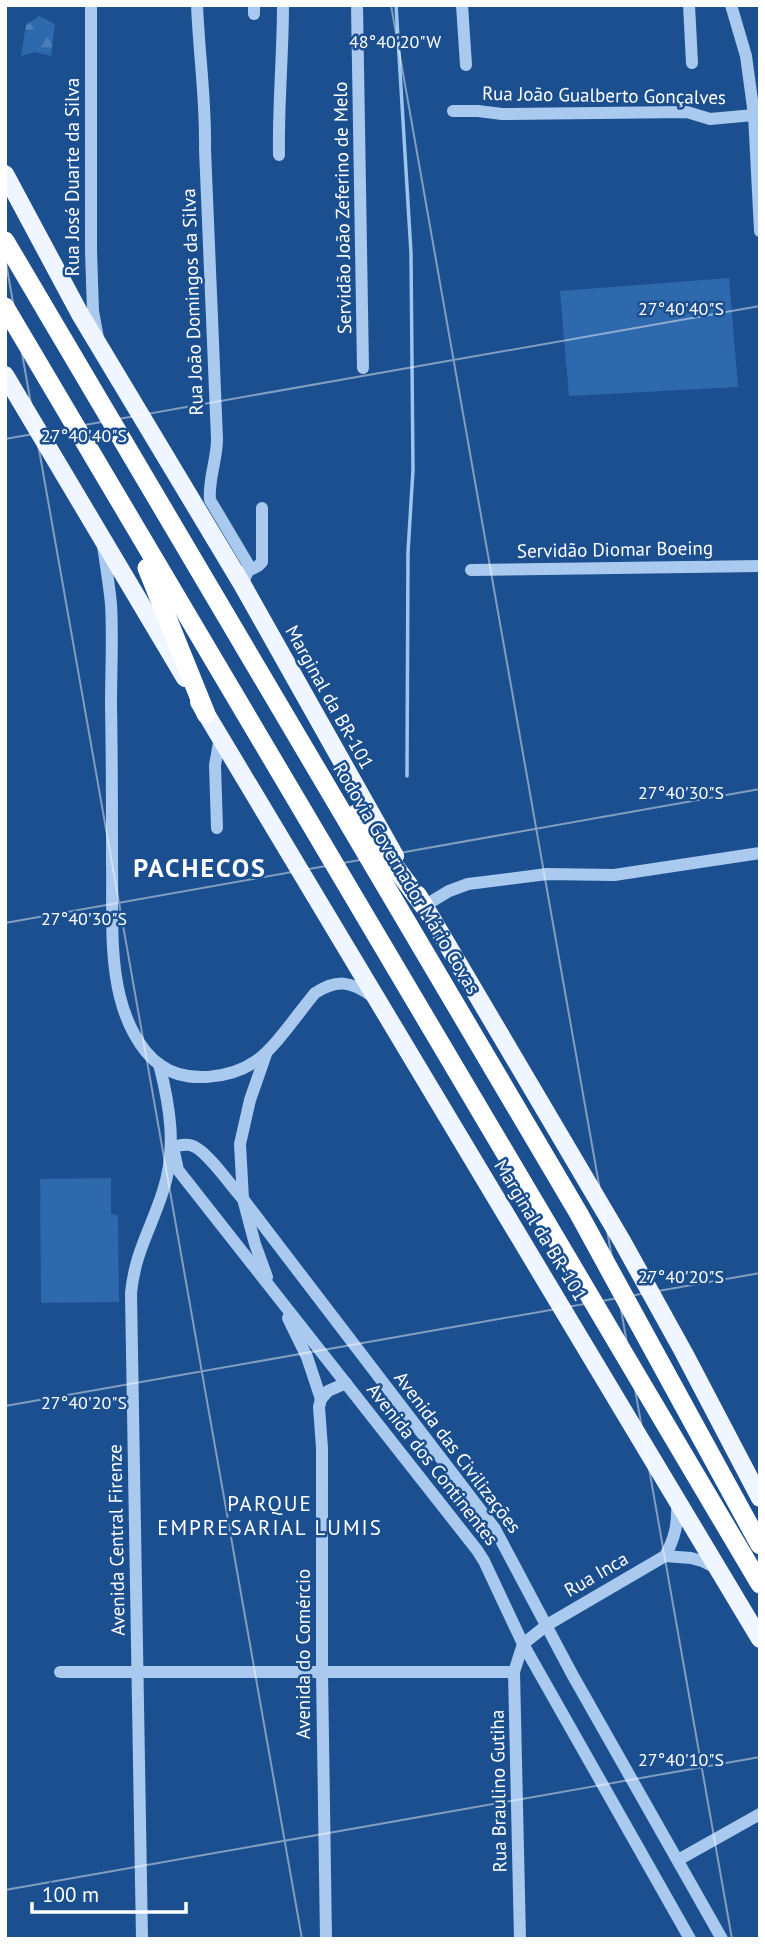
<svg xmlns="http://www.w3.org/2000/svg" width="765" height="1944" font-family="'PT Sans',sans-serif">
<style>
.forest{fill:url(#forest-firs)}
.pitch{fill:#2e69ad}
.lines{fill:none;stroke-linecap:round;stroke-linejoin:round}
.stream{stroke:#9cc4f0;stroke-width:3.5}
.minor{stroke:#a9c9ee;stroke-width:12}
.major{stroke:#f0f6ff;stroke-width:18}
.highway{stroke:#fff;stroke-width:19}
.ticks{fill:none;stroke:#fff;stroke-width:2;stroke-opacity:0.45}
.labels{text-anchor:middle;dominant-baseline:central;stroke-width:5;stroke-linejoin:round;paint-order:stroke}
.street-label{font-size:19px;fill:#fff;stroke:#1b4f8f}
.neighbourhood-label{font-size:21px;letter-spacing:2px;fill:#fff;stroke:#1b4f8f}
.district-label{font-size:26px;font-weight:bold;letter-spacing:2px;fill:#fff;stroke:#1b4f8f}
.ticks-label{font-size:18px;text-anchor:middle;fill:#fff;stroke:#1b4f8f;stroke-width:5;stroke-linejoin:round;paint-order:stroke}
</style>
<defs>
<pattern id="forest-firs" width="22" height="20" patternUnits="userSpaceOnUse" patternTransform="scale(1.75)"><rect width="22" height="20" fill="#2e69ad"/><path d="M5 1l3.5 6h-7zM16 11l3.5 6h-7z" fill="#4d80b9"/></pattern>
</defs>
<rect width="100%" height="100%" fill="#1b4f8f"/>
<path class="forest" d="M 39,16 L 55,24 L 51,56 L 35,52 L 21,56 L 26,25 Z"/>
<g class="pitch">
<path d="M 729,278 L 738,387 L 569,396 L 560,291 Z"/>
<path d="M 111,1178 L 111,1214 L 118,1215 L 119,1302 L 41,1303 L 40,1179 Z"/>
</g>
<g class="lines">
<path class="stream" d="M 396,5 L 411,253 L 413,470 L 408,552 L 407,776"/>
<g class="minor">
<path d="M 91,5 L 91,251 L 93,311 L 98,338"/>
<path d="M 197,5 C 199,54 206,101 205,149 L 217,439 C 217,460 208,480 210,500 L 248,564 L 248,571 L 242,584"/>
<path d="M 357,5 L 363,368"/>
<path d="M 462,5 L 466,65"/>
<path d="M 689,5 L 692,63"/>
<path d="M 731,5 L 746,56 L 754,115 L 760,231"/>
<path d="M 254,14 L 254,5"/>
<path d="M 453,111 L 478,111 L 502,114 L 687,112 L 710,119 L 754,115"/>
<path d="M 279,155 C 278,105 283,55 283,5"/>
<path d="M 103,546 C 106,565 109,584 111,604 C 113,637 111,671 111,705 C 112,756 112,808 112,859 C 113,904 109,953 120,997 C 126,1021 139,1050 160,1065 C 186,1084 230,1079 256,1061 C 275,1048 299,1012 315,993 C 337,979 350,981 372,996"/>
<path d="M 471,570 L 760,566"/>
<path d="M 248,571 L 258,566 L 262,562 L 262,508"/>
<path d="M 217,828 L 215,765 L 220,737"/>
<path d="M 424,906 L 449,891 L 468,884 L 547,874 L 614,875 L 760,853"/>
<path d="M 266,1054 L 250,1100 L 240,1144 L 243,1199 L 255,1244 L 267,1277"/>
<path d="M 288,1318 L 307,1357 L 321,1399"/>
<path d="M 665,1556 C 675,1538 678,1524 677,1503"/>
<path d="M 60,1672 L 514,1672"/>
<path d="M 678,1860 L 760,1814"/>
<path d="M 142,1939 L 131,1293 C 135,1252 151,1229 163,1191 C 177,1149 170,1106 159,1064"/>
<path d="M 326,1939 L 322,1672 L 322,1448 L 319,1407 L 321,1399 L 328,1391 L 346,1383"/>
<path d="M 520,1939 L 514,1672 L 523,1644 L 547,1625 L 665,1556 L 691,1558 L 702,1561 L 716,1568"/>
<path d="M 690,1939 L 523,1644 L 484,1561 L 477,1550 L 178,1170 L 173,1147 C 180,1145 188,1143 195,1147 C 209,1154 231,1186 243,1199 L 495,1529 L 572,1674 L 722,1939"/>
</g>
<g class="major">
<path d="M 5,174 L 80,314 L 242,584 L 395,856"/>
<path d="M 5,375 L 185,678"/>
<path d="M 199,702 L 760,1639"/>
<path d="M 418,895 L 622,1241 L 684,1353 L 760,1498"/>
</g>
<g class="highway">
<path d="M 5,241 L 579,1214 L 760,1545"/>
<path d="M 5,307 L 760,1584"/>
<path d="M 147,568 L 206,714"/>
<path d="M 356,814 L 424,906"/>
</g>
</g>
<path class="ticks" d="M 391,5 L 732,1939M 5,257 L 302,1939M 5,439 L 760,306M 5,923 L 760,789M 5,1406 L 760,1273M 5,1890 L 760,1757"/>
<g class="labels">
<g class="street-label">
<text transform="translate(604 95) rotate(1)">Rua João Gualberto Gonçalves</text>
<text transform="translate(72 177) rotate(-90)">Rua José Duarte da Silva</text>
<text transform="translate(342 208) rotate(-91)">Servidão João Zeferino de Melo</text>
<text transform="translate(192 302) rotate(-92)">Rua João Domingos da Silva</text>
<text transform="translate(615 549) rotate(-1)">Servidão Diomar Boeing</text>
<text transform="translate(330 697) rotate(61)">Marginal da BR-101</text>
<text transform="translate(407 878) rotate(59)">Rodovia Governador Mário Covas</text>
<text transform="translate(541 1230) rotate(59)">Marginal da BR-101</text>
<text transform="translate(458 1452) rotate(53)">Avenida das Civilizações</text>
<text transform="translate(433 1464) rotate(52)">Avenida dos Continentes</text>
<text transform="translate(116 1540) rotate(-91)">Avenida Central Firenze</text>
<text transform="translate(596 1574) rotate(-30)">Rua Inca</text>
<text transform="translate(303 1654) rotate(-90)">Avenida do Comércio</text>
<text transform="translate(498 1791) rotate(-91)">Rua Braulino Gutiha</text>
</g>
<g class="neighbourhood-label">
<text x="270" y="1503">PARQUE<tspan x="270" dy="24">EMPRESARIAL LUMIS</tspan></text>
</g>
<g class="district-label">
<text x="200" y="867">PACHECOS</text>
</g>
</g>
<g class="ticks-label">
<text x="395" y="48">48°40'20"W</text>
<text x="681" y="315">27°40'40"S</text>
<text x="84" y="442">27°40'40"S</text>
<text x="681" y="799">27°40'30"S</text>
<text x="84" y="925">27°40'30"S</text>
<text x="681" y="1283">27°40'20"S</text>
<text x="84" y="1409">27°40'20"S</text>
<text x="681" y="1766">27°40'10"S</text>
</g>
<rect width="765" height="1944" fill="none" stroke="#ffffff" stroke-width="14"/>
<path d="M32 1902v10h154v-10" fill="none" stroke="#ffffff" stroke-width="3.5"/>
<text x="42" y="1902" font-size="21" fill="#ffffff" stroke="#1b4f8f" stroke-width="5" paint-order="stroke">100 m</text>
</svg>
